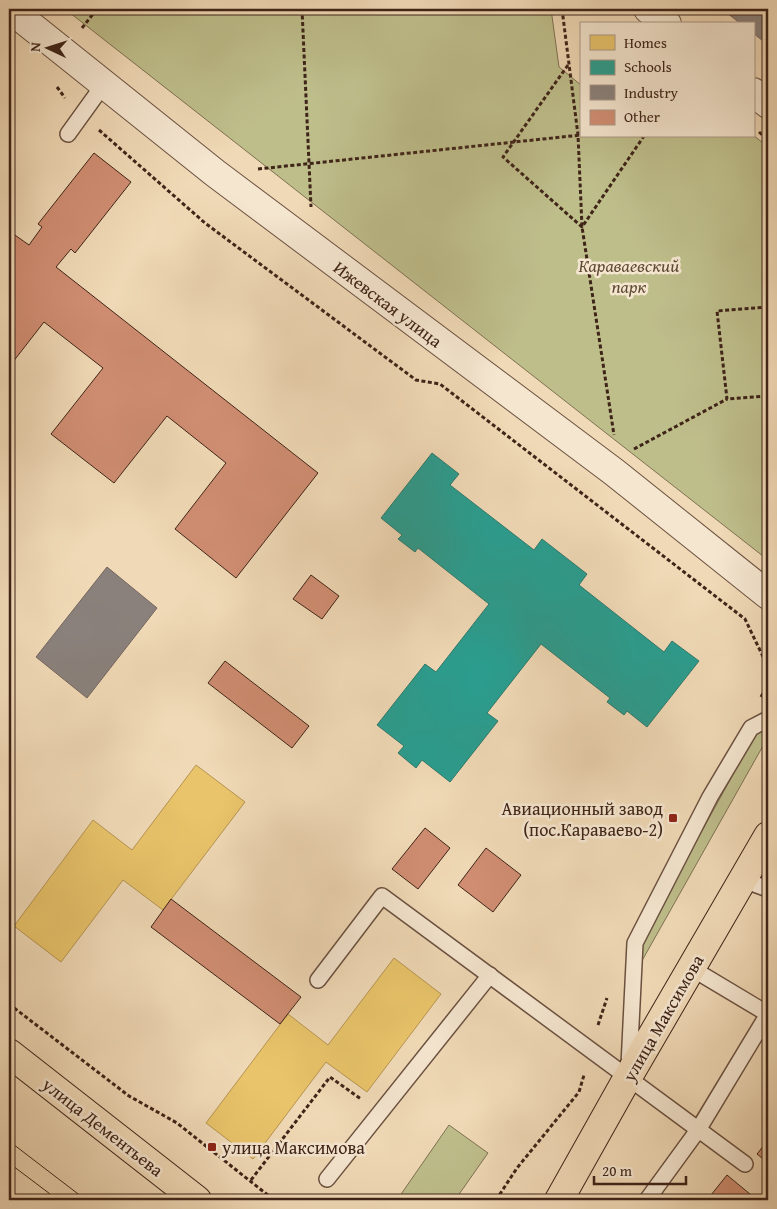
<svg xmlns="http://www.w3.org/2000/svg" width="777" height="1209" font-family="'Gentium Book Plus',serif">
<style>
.green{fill:#bebe8b;stroke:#7e7152}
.homes{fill:#e9c46a;stroke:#b69451}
.schools{fill:#2a9d8f;stroke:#30796b}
.industry{fill:#8a817c;stroke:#74655e}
.building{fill:#d08d72;stroke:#3f2418}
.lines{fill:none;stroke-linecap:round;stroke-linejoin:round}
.lane-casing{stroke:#6b5140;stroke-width:18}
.street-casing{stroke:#6b5140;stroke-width:30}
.primary-casing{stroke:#3f2418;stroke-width:30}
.path{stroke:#3f2418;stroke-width:3;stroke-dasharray:4 2.5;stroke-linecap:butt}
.lane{stroke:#f5e6d0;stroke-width:15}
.street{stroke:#f5e6d0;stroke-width:28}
.primary{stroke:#f0d9b6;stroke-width:28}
.tram{stroke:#3f2418;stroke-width:1}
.poi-dot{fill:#8f2418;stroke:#f5e6d0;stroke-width:2}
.labels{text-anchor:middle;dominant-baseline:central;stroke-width:5;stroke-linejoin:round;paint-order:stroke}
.park-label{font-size:18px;font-style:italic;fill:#5f4a35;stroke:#f5e6d0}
.street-label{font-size:18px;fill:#3f2418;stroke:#f5e6d0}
.poi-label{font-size:18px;fill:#3f2418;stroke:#f5e6d0;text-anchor:end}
</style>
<rect width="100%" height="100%" fill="#f0d9b6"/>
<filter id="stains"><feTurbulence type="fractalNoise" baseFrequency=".004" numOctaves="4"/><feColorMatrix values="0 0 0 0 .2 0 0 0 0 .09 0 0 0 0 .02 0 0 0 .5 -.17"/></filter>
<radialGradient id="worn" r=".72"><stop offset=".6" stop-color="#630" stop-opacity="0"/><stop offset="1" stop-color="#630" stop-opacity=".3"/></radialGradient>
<g class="green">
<path d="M 65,9 L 551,9 L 559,67 L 581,85 L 581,136 L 753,135 L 768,147 L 768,560 Z"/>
<path d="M 768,727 L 768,737 L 639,966 L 639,945 L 757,731 Z"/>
<path d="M 449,1125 L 488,1153 L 455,1200 L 397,1200 Z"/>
</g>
<g class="homes">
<path d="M 196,765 L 245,802 L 163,910 L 123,880 L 61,962 L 14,926 L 93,820 L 132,850 Z"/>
<path d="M 394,958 L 441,994 L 367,1092 L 326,1062 L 253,1159 L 206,1123 L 288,1014 L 328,1045 Z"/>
</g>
<path class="schools" d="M 432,453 L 459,474 L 450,485 L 534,550 L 542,539 L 587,574 L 579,585 L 664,652 L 672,641 L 699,661 L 647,727 L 627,711 L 624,715 L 607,702 L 610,698 L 541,644 L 487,713 L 498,721 L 450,782 L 422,760 L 416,768 L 398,753 L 404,746 L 377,725 L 425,664 L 436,672 L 489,604 L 418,548 L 415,552 L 398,539 L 402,535 L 381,518 Z"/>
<g class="industry">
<path d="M 722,9 L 768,9 L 768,45 L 753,33 L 753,24 L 741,24 Z"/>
<path d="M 107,567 L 157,608 L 87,698 L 36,657 Z"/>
</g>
<g class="building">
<path d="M 94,153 L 131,182 L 75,253 L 71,249 L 56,267 L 318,473 L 236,578 L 175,529 L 226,463 L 167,416 L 114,483 L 51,434 L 103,368 L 44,322 L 9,367 L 9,237 L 12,233 L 29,245 L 42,227 L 38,224 Z"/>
<path d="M 311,575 L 339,596 L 322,619 L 293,599 Z"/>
<path d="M 225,661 L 309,726 L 292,748 L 208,683 Z"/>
<path d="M 425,828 L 450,848 L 418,889 L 392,869 Z"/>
<path d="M 486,848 L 521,875 L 493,912 L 458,885 Z"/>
<path d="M 171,899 L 301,997 L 280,1024 L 151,927 Z"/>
<path d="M 768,1140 L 768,1163 L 757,1154 Z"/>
<path d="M 727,1175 L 756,1199 L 755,1200 L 707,1200 Z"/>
</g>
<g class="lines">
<defs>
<g id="lane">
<path d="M 68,134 L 104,84"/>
<path d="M 743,880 L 768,889"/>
<path d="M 318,980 L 382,896 L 745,1164"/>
<path d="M 629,1065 L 635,943 L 710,797 L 751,728 L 768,719"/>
<path d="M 327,1179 L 490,975"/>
<path d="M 647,1200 L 698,1130 L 768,1014 L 691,968"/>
</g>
<g id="street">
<path d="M 10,9 L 215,173 L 614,472 L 768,595"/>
<path d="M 648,9 L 667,24"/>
<path d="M 753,92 L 768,104"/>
</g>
<g id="primary">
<path d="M 9,1053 L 197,1200"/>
<path d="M 559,1200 L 628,1077 L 768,836"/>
</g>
</defs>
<use href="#lane" class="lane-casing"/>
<use href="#street" class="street-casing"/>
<use href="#primary" class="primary-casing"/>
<g class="path">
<path d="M 302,9 L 311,207"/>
<path d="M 562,9 L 578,135 L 582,227 L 614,435"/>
<path d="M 82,28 L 97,9"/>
<path d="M 568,65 L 503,157 L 582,227 L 644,136"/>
<path d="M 57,87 L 65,98"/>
<path d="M 99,130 L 205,223 L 416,380 L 440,384 L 745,619 L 768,667"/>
<path d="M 759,132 L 768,140"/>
<path d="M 258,169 L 581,135"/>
<path d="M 768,307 L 717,311 L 727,399 L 768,396"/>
<path d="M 634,449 L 727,399"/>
<path d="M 761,697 L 768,684"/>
<path d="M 9,1004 L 129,1096 L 177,1123 L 274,1200"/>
<path d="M 598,1025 L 607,998"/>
<path d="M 251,1180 L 330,1077 L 361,1099"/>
<path d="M 496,1200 L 517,1168 L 579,1092 L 584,1075"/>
</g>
<use href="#lane" class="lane"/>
<use href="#street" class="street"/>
<use href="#primary" class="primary"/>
<g class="tram">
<path d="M 9,1141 L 86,1200"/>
<path d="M 9,1163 L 58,1200"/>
</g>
</g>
<g class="poi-dot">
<rect x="668" y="813" width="10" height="10" rx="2.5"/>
<rect x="207" y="1142" width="10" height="10" rx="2.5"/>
</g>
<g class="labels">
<g class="park-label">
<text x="629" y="265">Караваевский<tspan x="629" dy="21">парк</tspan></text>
</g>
<g class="street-label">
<text transform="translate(388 304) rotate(37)">Ижевская улица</text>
<text transform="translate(663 1018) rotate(-60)">улица Максимова</text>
<text transform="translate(103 1127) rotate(38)">улица Дементьева</text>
</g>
<g class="poi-label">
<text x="663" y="808">Авиационный завод<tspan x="663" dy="21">(пос.Караваево-2)</tspan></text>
<text x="222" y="1147" text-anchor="start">улица Максимова</text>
</g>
</g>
<rect width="777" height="1209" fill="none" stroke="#f0d9b6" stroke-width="30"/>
<rect x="10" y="10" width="757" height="1189" fill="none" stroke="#3f2418" stroke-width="2.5"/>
<rect x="15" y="15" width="747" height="1179" fill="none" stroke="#3f2418"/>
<rect x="580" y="22" width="175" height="115" fill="#f5e6d0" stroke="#ac9886"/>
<rect x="590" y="35" width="25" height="15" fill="#e9c46a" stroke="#ac9886"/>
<text x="624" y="48" font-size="15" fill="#3f2418">Homes</text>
<rect x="590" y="60" width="25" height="15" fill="#2a9d8f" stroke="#ac9886"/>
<text x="624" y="72" font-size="15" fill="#3f2418">Schools</text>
<rect x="590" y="85" width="25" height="15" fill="#8a817c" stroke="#ac9886"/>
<text x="624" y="98" font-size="15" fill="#3f2418">Industry</text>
<rect x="590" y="110" width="25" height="15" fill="#d08d72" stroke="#ac9886"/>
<text x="624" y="122" font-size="15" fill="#3f2418">Other</text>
<g transform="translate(48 48) rotate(274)" stroke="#f5e6d0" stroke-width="4" paint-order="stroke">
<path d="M0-4L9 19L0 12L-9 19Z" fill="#3f2418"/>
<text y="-8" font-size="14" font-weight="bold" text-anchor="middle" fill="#3f2418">N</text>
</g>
<path d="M594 1176v8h92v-8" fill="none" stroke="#3f2418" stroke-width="2.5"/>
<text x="602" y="1176" font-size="15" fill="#3f2418" stroke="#f5e6d0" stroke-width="4" paint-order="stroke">20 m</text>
<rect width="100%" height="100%" filter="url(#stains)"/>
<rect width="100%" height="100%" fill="url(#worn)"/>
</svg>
